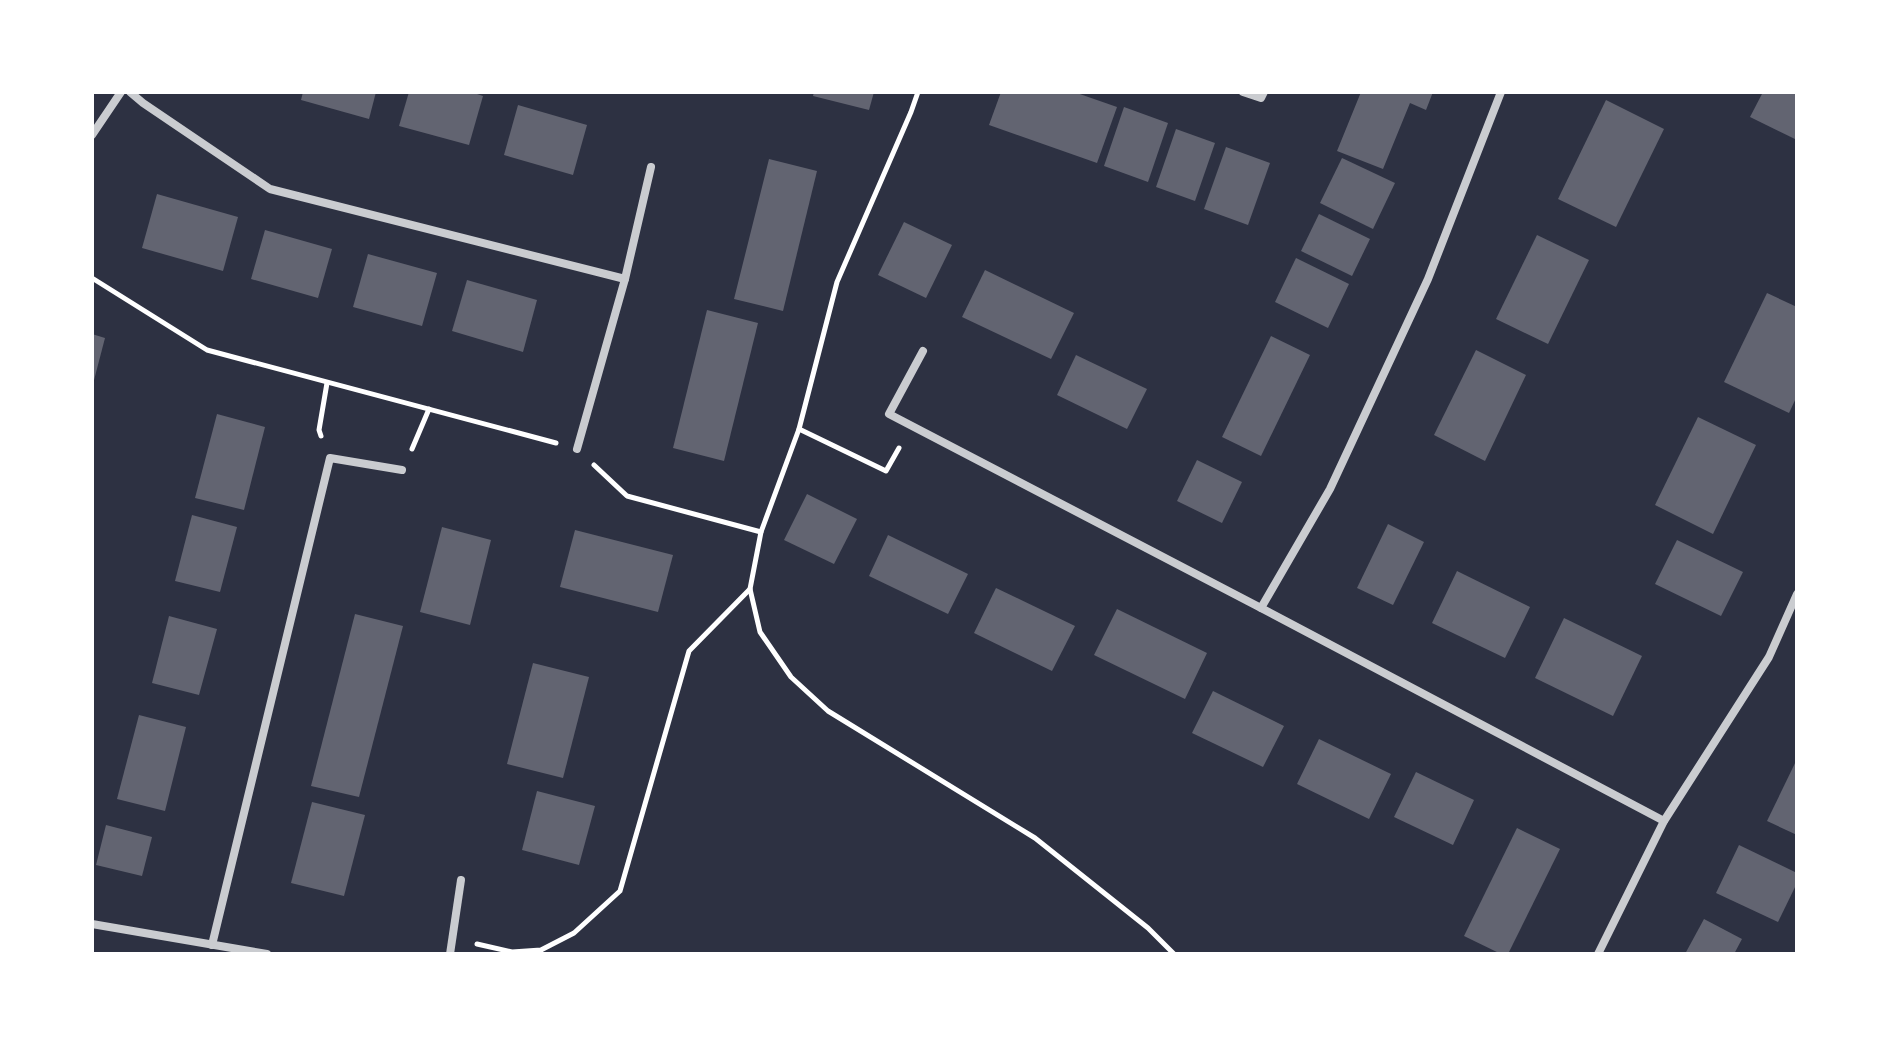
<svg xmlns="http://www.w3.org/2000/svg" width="1889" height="1046" font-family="Figtree,sans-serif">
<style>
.building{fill:#626471}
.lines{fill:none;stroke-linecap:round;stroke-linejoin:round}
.path{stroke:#fff;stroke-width:5}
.minor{stroke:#caccd0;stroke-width:8}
</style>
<rect width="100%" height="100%" fill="#2d3142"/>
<g class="building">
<path d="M 303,92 L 376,92 L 369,119 L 301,100 Z"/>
<path d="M 409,92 L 471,92 L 483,96 L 469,145 L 399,126 Z"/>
<path d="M 814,92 L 874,92 L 869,110 L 813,96 Z"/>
<path d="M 1001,92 L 1074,92 L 1117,107 L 1097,163 L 989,125 Z"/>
<path d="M 1361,92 L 1433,92 L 1426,110 L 1410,103 L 1383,169 L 1337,151 Z"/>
<path d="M 1763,92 L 1797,92 L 1797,140 L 1750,117 Z"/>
<path d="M 1606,100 L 1664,129 L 1616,227 L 1558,199 Z"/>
<path d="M 518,105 L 587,125 L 573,175 L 504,155 Z"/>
<path d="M 1124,107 L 1168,123 L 1148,182 L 1104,166 Z"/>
<path d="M 1176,129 L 1215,143 L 1195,201 L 1156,187 Z"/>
<path d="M 1226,147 L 1270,163 L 1248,225 L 1204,209 Z"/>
<path d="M 1342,158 L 1395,183 L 1373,229 L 1320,203 Z"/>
<path d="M 769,159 L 817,171 L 783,311 L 734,299 Z"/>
<path d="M 157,194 L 238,217 L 223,271 L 142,248 Z"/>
<path d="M 1319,214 L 1370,239 L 1352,276 L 1301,251 Z"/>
<path d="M 904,222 L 952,245 L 926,298 L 878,275 Z"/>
<path d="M 265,230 L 332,249 L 318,298 L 251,279 Z"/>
<path d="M 1537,235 L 1589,260 L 1548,344 L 1496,319 Z"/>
<path d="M 368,254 L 437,273 L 422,326 L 353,307 Z"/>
<path d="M 1296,258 L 1349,284 L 1328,328 L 1275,302 Z"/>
<path d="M 985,270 L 1074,313 L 1051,359 L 962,317 Z"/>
<path d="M 467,280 L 537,300 L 523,352 L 452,331 Z"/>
<path d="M 1767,293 L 1797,307 L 1797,396 L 1789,413 L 1724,382 Z"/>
<path d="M 707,310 L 758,323 L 724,461 L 673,448 Z"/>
<path d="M 92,334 L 105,338 L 93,384 L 92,384 Z"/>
<path d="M 1271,336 L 1310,355 L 1261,456 L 1222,437 Z"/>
<path d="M 1476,350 L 1526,375 L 1485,461 L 1434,435 Z"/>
<path d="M 1076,355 L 1147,389 L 1127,429 L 1057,395 Z"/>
<path d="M 217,414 L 265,427 L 244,510 L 195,498 Z"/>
<path d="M 1698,417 L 1756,445 L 1713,534 L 1655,505 Z"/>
<path d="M 1197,460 L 1242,482 L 1222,523 L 1177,501 Z"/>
<path d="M 807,494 L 857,519 L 834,564 L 784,540 Z"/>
<path d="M 192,515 L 237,527 L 220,592 L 175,581 Z"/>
<path d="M 1388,524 L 1424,542 L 1393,605 L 1357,588 Z"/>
<path d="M 442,527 L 491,540 L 470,625 L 420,612 Z"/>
<path d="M 575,530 L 673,555 L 658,612 L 560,587 Z"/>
<path d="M 888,535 L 968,574 L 948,614 L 869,576 Z"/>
<path d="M 1677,540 L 1743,572 L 1721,616 L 1655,584 Z"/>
<path d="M 1457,571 L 1530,607 L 1505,658 L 1432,623 Z"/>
<path d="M 996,588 L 1075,626 L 1052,671 L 974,633 Z"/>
<path d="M 1117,609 L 1207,653 L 1185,699 L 1094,655 Z"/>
<path d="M 355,614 L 403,626 L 359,797 L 311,786 Z"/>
<path d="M 169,616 L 217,629 L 199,695 L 152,683 Z"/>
<path d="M 1564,618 L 1642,656 L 1613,716 L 1535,678 Z"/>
<path d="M 533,663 L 589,677 L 563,778 L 507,764 Z"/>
<path d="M 1213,691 L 1284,726 L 1263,767 L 1192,733 Z"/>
<path d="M 139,715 L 186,727 L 165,811 L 117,799 Z"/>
<path d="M 1319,739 L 1391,774 L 1369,819 L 1297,784 Z"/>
<path d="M 1797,759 L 1797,835 L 1767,821 Z"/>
<path d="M 1416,772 L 1474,800 L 1453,845 L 1394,817 Z"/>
<path d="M 537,791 L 595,806 L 579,865 L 522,850 Z"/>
<path d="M 312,802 L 365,815 L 344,896 L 291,883 Z"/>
<path d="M 106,825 L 152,837 L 142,876 L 96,865 Z"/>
<path d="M 1517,828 L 1560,849 L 1508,954 L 1501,954 L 1464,936 Z"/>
<path d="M 1739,845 L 1797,873 L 1797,883 L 1778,922 L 1716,893 Z"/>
<path d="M 1704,919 L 1742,939 L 1734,954 L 1685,954 Z"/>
</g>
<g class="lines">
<g class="path">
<path d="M 92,278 L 207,350 L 556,443"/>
<path d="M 799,429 L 886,471 L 899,448"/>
<path d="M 321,436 L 319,430 L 327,383"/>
<path d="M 412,449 L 429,409"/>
<path d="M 594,465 L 627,496 L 761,532 L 750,589 L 760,632 L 791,677 L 828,711 L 1035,838 L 1148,928 L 1174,954"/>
<path d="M 761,532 L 799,429 L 837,282 L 911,112 L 918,92"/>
<path d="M 477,944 L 512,952 L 541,950 L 574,933 L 620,891 L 689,651 L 750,589"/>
</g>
<g class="minor">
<path d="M 130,92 L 143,103 L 270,189 L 625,279"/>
<path d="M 1243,92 L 1261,98 L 1264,92"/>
<path d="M 1501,92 L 1428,279 L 1330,489 L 1261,608 L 1664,821"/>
<path d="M 92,135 L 121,92"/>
<path d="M 923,351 L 889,414 L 1261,608"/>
<path d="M 577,449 L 625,279 L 651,167"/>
<path d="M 92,924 L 267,954"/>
<path d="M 212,945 L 330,458 L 402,470"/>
<path d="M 450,954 L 461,880"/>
<path d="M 1598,954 L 1664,821 L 1769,657 L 1797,594"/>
</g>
</g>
<rect width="1889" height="1046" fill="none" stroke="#ffffff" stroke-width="188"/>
</svg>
